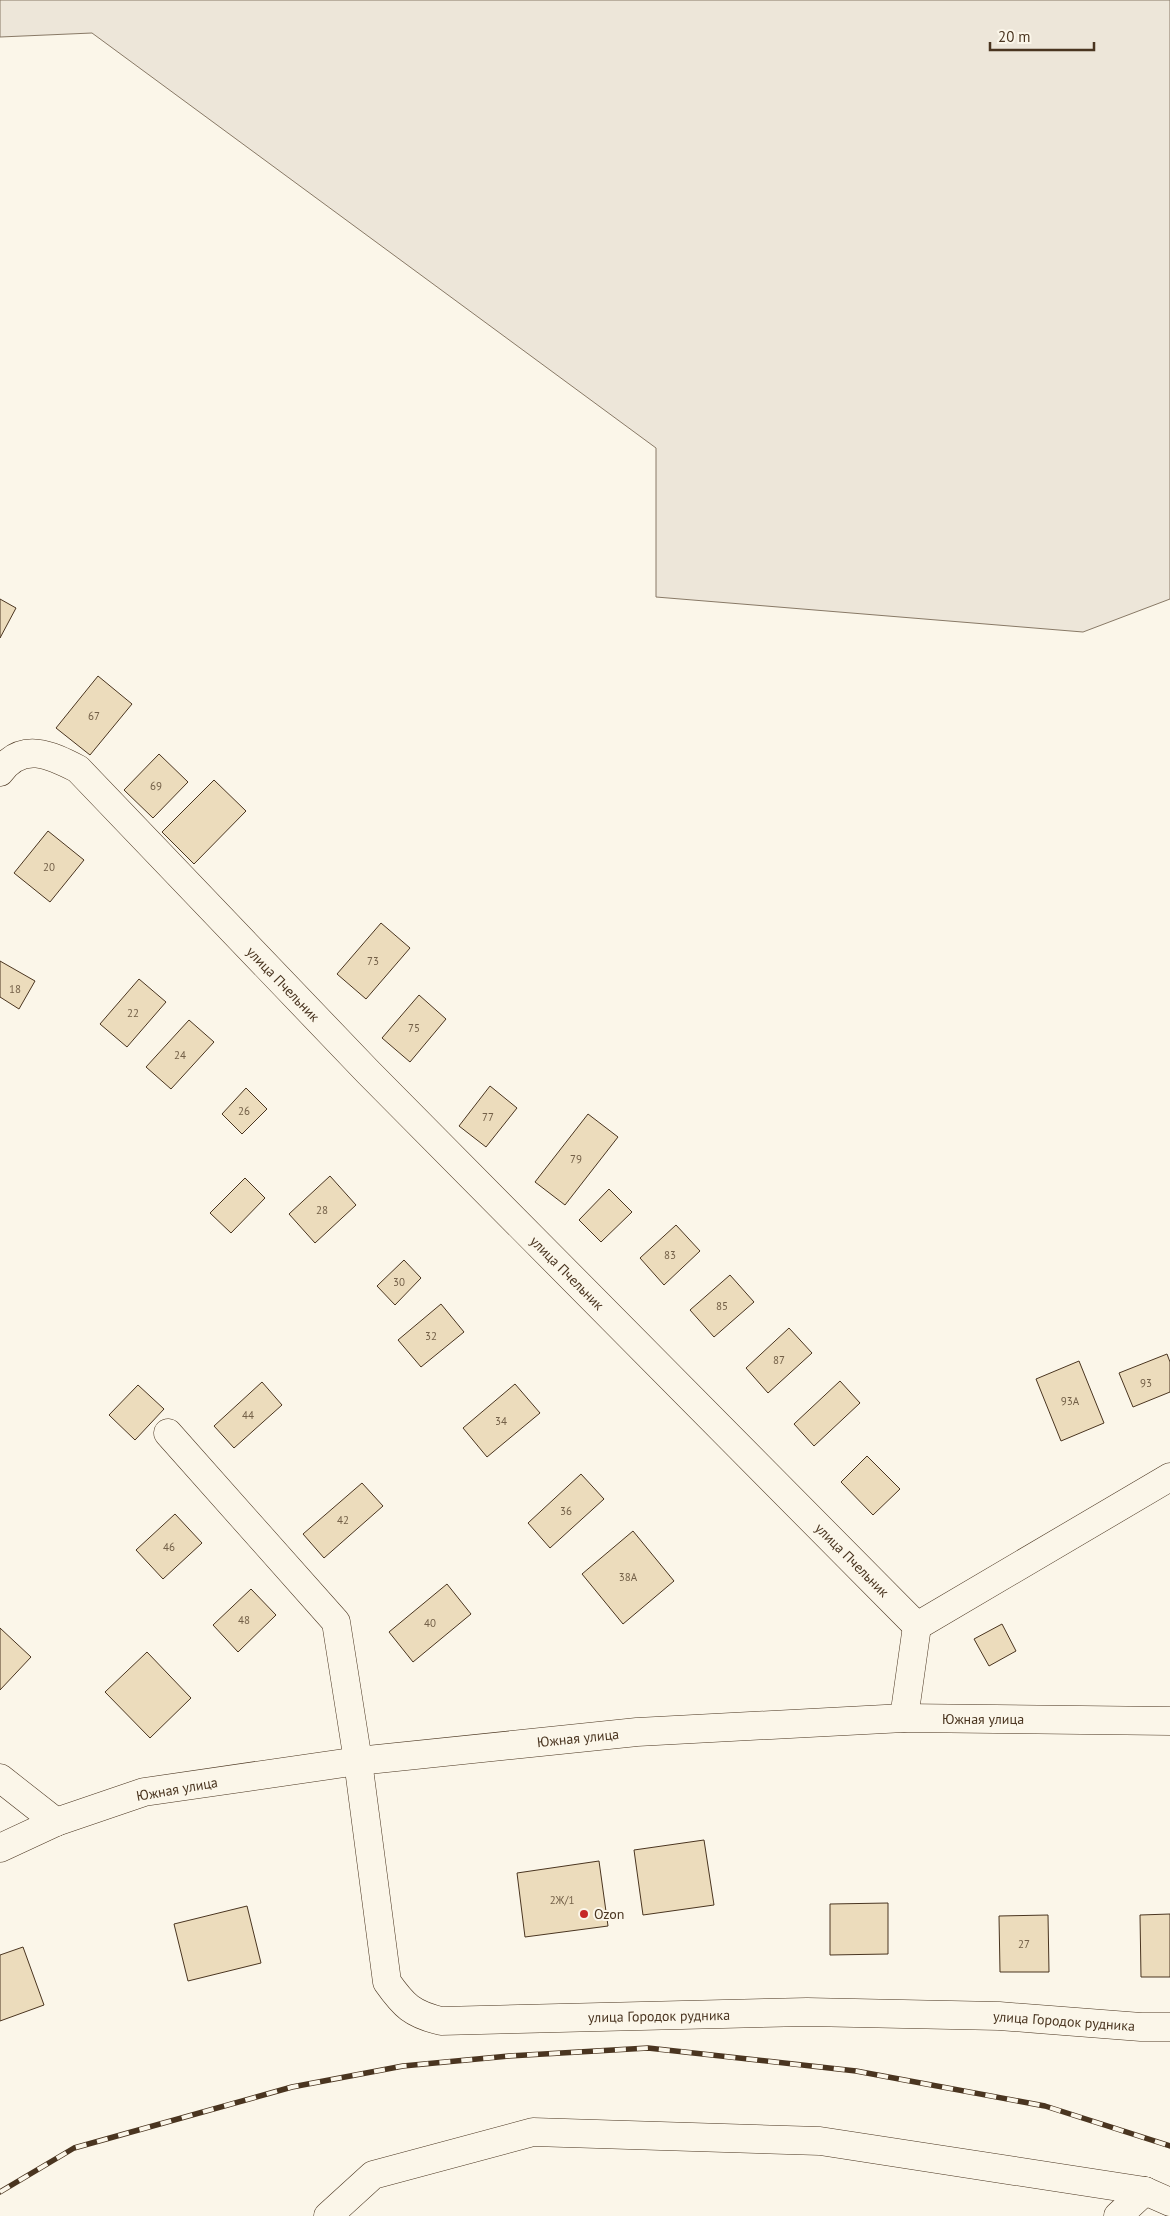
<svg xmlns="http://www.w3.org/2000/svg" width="1170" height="2216" font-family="'PT Sans',sans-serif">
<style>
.green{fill:#ede6d9;stroke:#887966}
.building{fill:#ecdcbc;stroke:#4a3520}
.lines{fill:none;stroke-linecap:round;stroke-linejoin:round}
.minor-casing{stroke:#4a3520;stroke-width:29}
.minor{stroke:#fbf6e9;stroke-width:28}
.rail-casing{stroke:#4a3520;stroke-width:5.5}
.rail{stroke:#fbf6e9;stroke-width:4;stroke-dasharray:11;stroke-linecap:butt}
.poi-dot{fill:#c62828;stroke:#fbf6e9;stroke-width:2}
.labels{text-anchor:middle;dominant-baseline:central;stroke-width:4;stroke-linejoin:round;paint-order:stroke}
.number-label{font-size:11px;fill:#725f47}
.street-label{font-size:14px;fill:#4a3520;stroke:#fbf6e9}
.poi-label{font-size:14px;fill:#4a3520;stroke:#fbf6e9;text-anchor:start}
</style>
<rect width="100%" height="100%" fill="#fbf6e9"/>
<path class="green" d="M 0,0 L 1170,0 L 1170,599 L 1083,632 L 656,597 L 656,448 L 92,33 L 0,37 Z"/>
<g class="building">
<path d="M 0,599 L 16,608 L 0,638 Z"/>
<path d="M 98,676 L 132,704 L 90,755 L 56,728 Z"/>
<path d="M 159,754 L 188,782 L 153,818 L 124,790 Z"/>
<path d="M 214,780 L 246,811 L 194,864 L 162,832 Z"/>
<path d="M 48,831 L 84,860 L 50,902 L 14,873 Z"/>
<path d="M 381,923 L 410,948 L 366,999 L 337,974 Z"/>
<path d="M 0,961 L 35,981 L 19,1009 L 0,997 Z"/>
<path d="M 139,979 L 166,1002 L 127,1047 L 100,1024 Z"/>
<path d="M 419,995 L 446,1019 L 410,1062 L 382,1038 Z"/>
<path d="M 189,1020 L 214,1042 L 171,1089 L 146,1067 Z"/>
<path d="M 490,1086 L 517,1108 L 486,1147 L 459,1126 Z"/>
<path d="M 246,1088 L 267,1109 L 242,1134 L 222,1114 Z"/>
<path d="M 588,1114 L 618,1137 L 565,1205 L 535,1182 Z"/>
<path d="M 330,1176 L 356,1205 L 315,1243 L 289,1214 Z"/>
<path d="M 245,1178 L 265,1198 L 231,1233 L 210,1213 Z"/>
<path d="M 609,1189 L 632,1212 L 601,1242 L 579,1220 Z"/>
<path d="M 676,1225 L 700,1251 L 664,1285 L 640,1258 Z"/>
<path d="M 404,1260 L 421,1278 L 395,1305 L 377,1286 Z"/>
<path d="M 730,1275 L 754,1302 L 714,1337 L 690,1310 Z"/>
<path d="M 441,1304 L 464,1332 L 421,1367 L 398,1340 Z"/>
<path d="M 789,1328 L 812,1353 L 768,1393 L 746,1368 Z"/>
<path d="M 1167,1354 L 1170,1362 L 1170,1392 L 1133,1407 L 1119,1373 Z"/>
<path d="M 1079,1361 L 1104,1423 L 1061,1441 L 1036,1379 Z"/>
<path d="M 840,1381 L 860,1403 L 814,1446 L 794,1424 Z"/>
<path d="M 262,1382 L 282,1405 L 234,1448 L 214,1426 Z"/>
<path d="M 515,1384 L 540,1413 L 487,1457 L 463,1428 Z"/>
<path d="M 138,1385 L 164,1409 L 135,1440 L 109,1415 Z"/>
<path d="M 867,1456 L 900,1489 L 873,1515 L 841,1482 Z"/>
<path d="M 581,1474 L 604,1499 L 550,1548 L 528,1523 Z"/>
<path d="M 362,1483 L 383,1506 L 324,1558 L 303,1534 Z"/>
<path d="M 175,1514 L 202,1543 L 163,1579 L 136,1550 Z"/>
<path d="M 633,1531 L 674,1581 L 623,1624 L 582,1574 Z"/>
<path d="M 447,1584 L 471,1614 L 413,1662 L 389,1632 Z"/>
<path d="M 251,1589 L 276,1615 L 238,1652 L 213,1625 Z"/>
<path d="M 1002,1624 L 1016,1651 L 989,1666 L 974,1639 Z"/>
<path d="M 0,1628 L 31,1657 L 0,1690 Z"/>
<path d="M 147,1652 L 191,1698 L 150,1738 L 105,1692 Z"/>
<path d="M 704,1840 L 714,1905 L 643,1915 L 634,1850 Z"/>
<path d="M 599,1861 L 608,1926 L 525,1937 L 517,1873 Z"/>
<path d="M 888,1903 L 888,1954 L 830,1955 L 830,1904 Z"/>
<path d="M 247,1906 L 261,1963 L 188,1981 L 174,1924 Z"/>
<path d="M 1170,1914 L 1170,1977 L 1141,1977 L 1140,1915 Z"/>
<path d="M 1048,1915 L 1049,1972 L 1000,1972 L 999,1916 Z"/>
<path d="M 23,1947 L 44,2005 L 0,2021 L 0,1955 Z"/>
</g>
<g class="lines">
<defs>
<g id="minor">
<path d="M 0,772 C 22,741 51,755 78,769 L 368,1072 L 917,1626 L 1170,1477"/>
<path d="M 168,1433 L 336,1622 L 358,1761 L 387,1982 C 404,2006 412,2014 441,2021 L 807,2012 L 999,2016 L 1141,2027 L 1170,2027"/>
<path d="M 904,1718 L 917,1626"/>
<path d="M 0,1778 L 56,1822"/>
<path d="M 0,1848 L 56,1822 L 144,1792 L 358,1761 L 637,1732 L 904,1718 L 1170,1721"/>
<path d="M 328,2216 L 373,2175 L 533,2132 L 820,2141 L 1145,2191 L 1170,2202"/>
<path d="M 1118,2216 L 1145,2191"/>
</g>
</defs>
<use href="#minor" class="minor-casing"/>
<use href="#minor" class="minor"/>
<defs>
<path id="rail" d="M 0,2192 L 74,2148 L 292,2087 L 403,2066 L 509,2056 L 648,2048 L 856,2071 L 1045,2106 L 1170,2146"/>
</defs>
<use href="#rail" class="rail-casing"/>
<use href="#rail" class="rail"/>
</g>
<circle class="poi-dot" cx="584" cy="1914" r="5"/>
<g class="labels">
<g class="number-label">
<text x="94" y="716">67</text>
<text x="156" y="786">69</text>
<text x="49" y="867">20</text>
<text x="373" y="961">73</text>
<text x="15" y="989">18</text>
<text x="133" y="1013">22</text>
<text x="414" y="1028">75</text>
<text x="180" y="1055">24</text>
<text x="244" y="1111">26</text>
<text x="488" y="1117">77</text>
<text x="576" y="1159">79</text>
<text x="322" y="1210">28</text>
<text x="670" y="1255">83</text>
<text x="399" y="1282">30</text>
<text x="722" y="1306">85</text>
<text x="431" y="1336">32</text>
<text x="779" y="1360">87</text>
<text x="1146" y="1383">93</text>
<text x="1070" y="1401">93А</text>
<text x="248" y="1415">44</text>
<text x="501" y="1421">34</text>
<text x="566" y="1511">36</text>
<text x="343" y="1520">42</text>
<text x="169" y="1547">46</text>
<text x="628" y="1577">38А</text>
<text x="244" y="1620">48</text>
<text x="430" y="1623">40</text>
<text x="562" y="1900">2Ж/1</text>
<text x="1024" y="1944">27</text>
</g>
<g class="street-label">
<text transform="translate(283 984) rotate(46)">улица Пчельник</text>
<text transform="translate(567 1273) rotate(45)">улица Пчельник</text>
<text transform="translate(852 1560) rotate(45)">улица Пчельник</text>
<text x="983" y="1719">Южная улица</text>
<text transform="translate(578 1738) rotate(-6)">Южная улица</text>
<text transform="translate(177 1789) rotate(-10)">Южная улица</text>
<text transform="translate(659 2016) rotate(-1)">улица Городок рудника</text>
<text transform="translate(1064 2021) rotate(4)">улица Городок рудника</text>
</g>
<g class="poi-label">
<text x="594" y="1914">Ozon</text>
</g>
</g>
<path d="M990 42v8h104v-8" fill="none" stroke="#4a3520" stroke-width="2.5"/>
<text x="998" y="42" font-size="15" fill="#4a3520" stroke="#fbf6e9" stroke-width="4" paint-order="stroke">20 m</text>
</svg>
